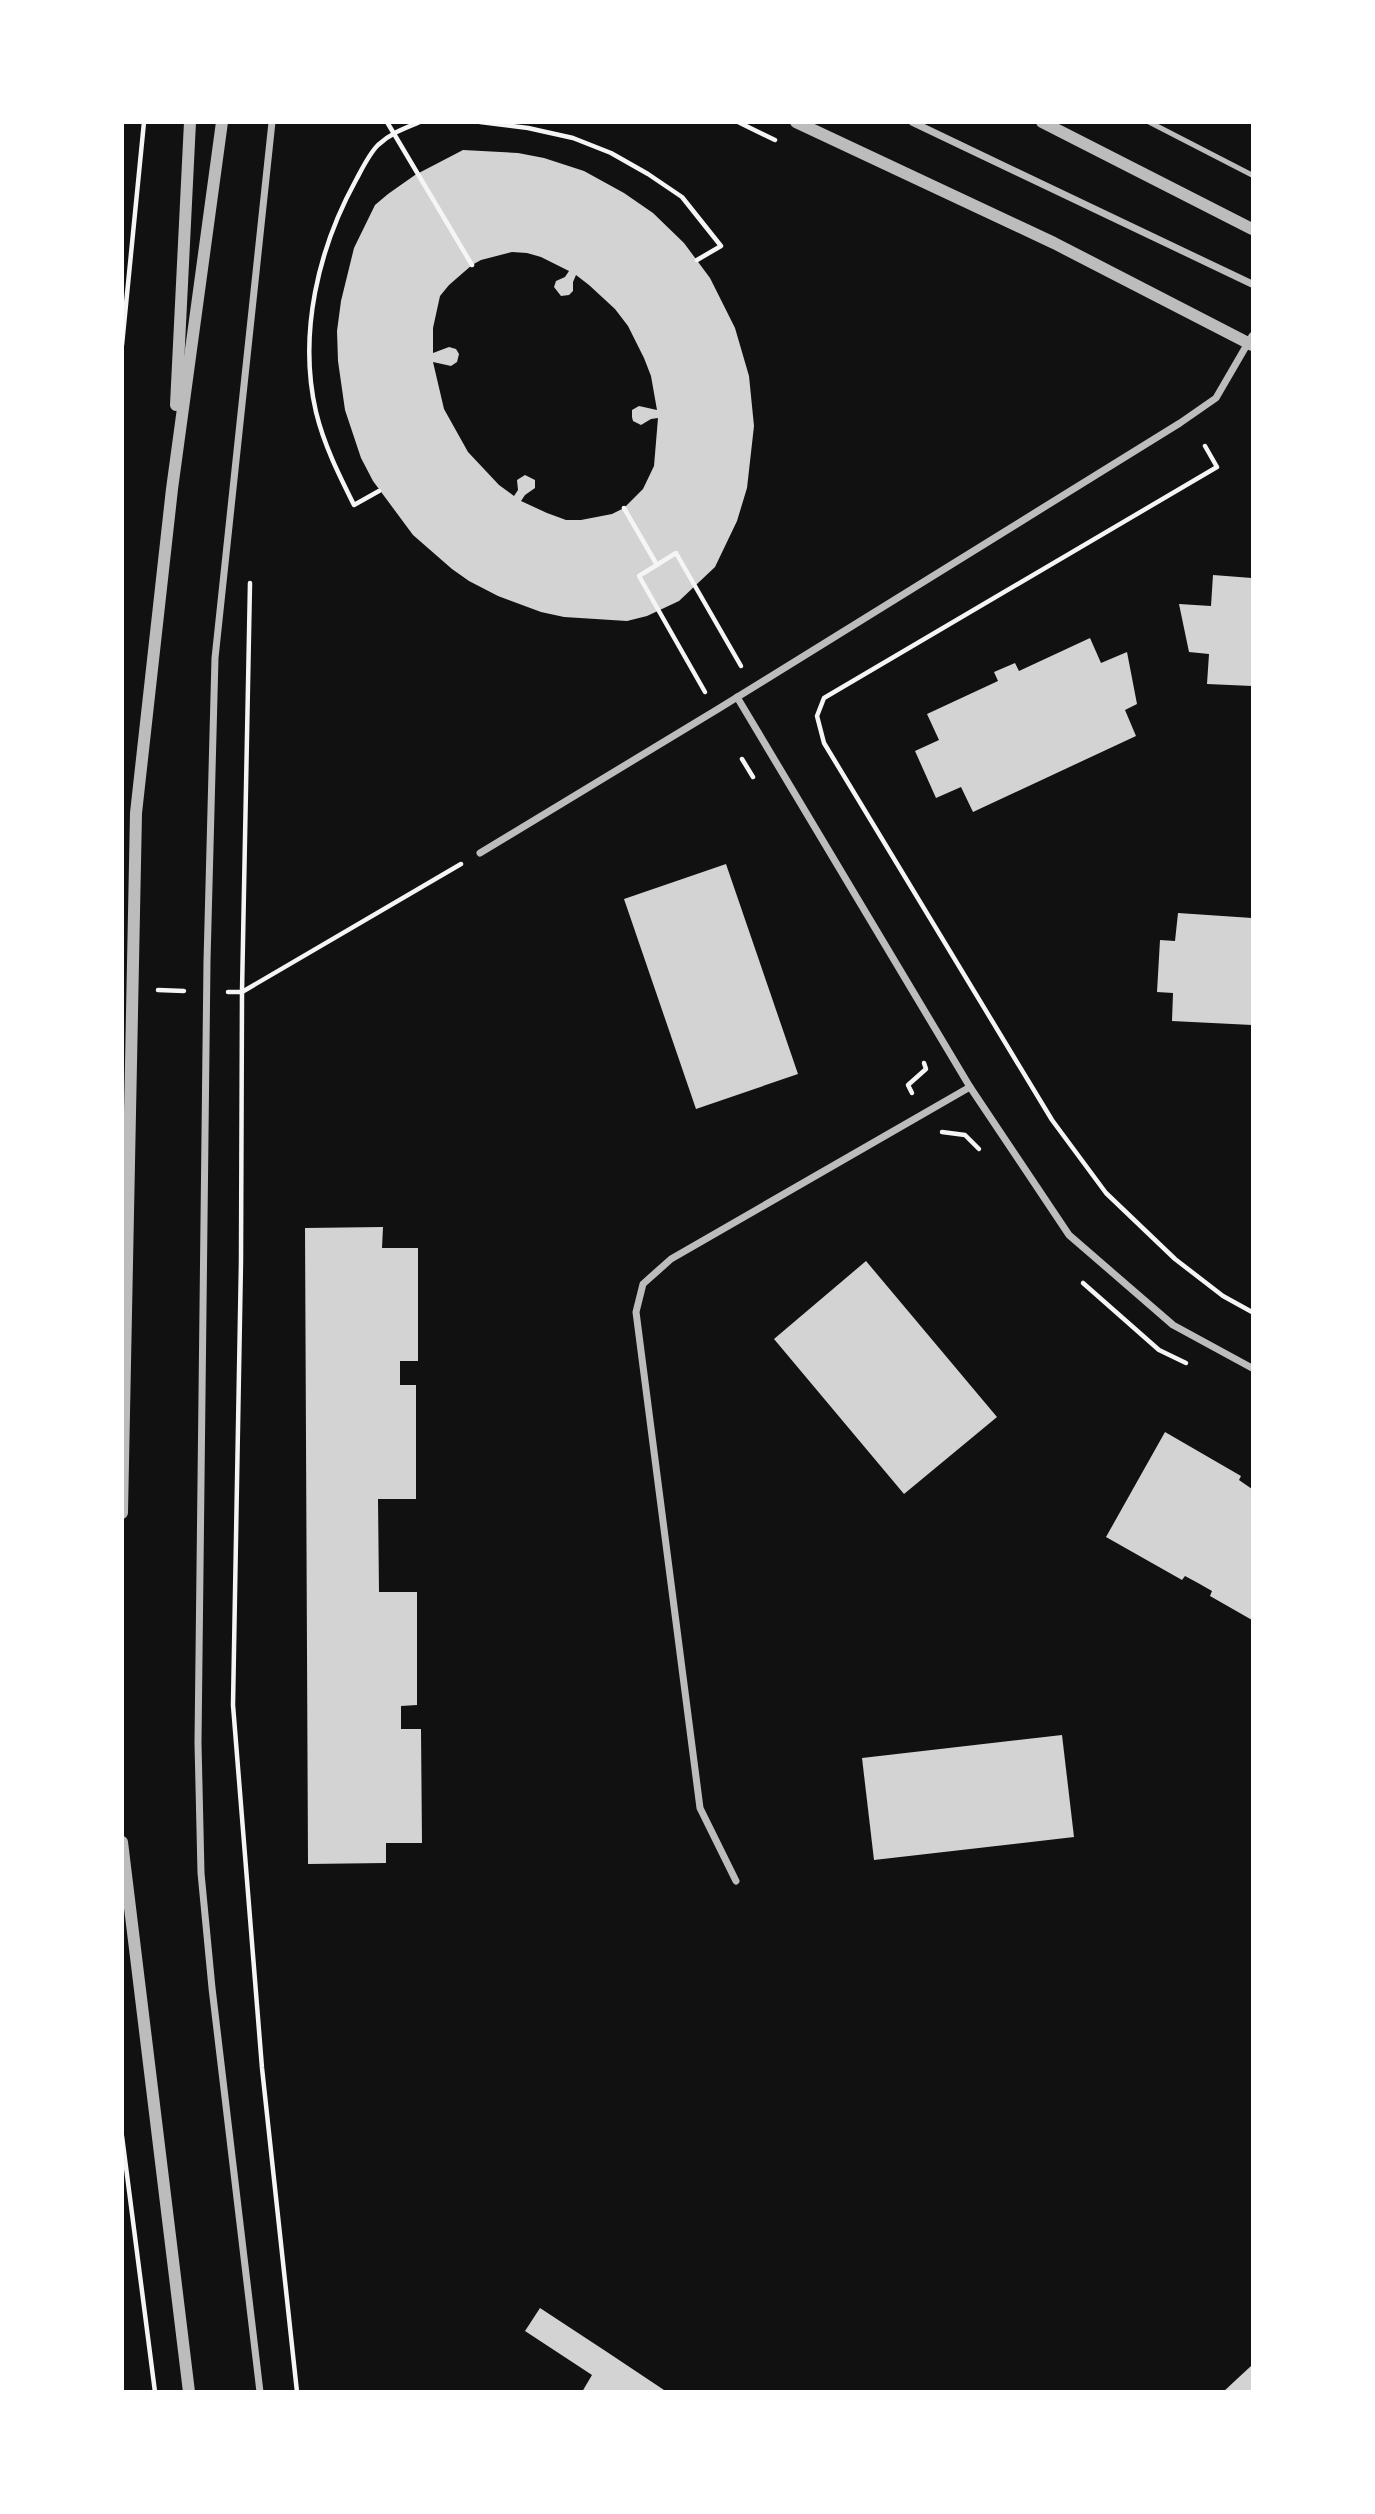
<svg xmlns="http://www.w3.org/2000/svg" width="1375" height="2514" font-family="'Fira Sans',sans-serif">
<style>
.building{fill:#d3d3d3;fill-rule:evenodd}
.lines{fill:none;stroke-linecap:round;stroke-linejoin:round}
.path{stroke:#f5f5f5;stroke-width:4.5}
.service{stroke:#bcbcbc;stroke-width:5}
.minor{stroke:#bcbcbc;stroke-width:7}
.tertiary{stroke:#bcbcbc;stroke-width:12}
</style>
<rect width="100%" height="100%" fill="#111"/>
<g class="building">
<path d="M 463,150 L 518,153 L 544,158 L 584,171 L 624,193 L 653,213 L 684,243 L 710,278 L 735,328 L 749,376 L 754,426 L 747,488 L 737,521 L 715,567 L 679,601 L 647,616 L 627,621 L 564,617 L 541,612 L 498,596 L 469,581 L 452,569 L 413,535 L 373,481 L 361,458 L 345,410 L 338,361 L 337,331 L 341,301 L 354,248 L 375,205 L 388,194 L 415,175 ZM 512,252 L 527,253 L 541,257 L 569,271 L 565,277 L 556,281 L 554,287 L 561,296 L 569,295 L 573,291 L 573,282 L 576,275 L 589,285 L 615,309 L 628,326 L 644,358 L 651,376 L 657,410 L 639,406 L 632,410 L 632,417 L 633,421 L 641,425 L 651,419 L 658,418 L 654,466 L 643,489 L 624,508 L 612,514 L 581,520 L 566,520 L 547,513 L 521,501 L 525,495 L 535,488 L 535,480 L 525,475 L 517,480 L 518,490 L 514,496 L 499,485 L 468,452 L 444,409 L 433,362 L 451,366 L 457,362 L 459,354 L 456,349 L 449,347 L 433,353 L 433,328 L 440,296 L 449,285 L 472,265 L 481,260 Z"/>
<path d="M 1213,575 L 1252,578 L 1252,686 L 1207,684 L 1209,654 L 1189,652 L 1179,604 L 1211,606 Z"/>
<path d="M 1090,638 L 1101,663 L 1127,652 L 1137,704 L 1125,710 L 1136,736 L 973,812 L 961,787 L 936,798 L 915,751 L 939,740 L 927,714 L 998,681 L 994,672 L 1015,663 L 1019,671 Z"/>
<path d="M 726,864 L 798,1074 L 696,1109 L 624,899 Z"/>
<path d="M 1178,913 L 1252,918 L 1252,1025 L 1172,1021 L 1173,993 L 1157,992 L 1160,940 L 1175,941 Z"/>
<path d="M 383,1227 L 382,1248 L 418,1248 L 418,1361 L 400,1361 L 400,1385 L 416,1385 L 416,1499 L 378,1499 L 379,1592 L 417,1592 L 417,1705 L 401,1706 L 401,1729 L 421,1729 L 422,1843 L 386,1843 L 386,1863 L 308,1864 L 305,1228 Z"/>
<path d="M 866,1261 L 997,1417 L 904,1494 L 774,1339 Z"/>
<path d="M 1165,1432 L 1241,1476 L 1239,1480 L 1252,1489 L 1252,1620 L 1210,1596 L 1212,1591 L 1198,1583 L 1185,1576 L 1182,1580 L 1106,1537 Z"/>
<path d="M 1062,1735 L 1074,1837 L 874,1860 L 862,1758 Z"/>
<path d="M 540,2308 L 607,2352 L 667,2392 L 582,2392 L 592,2375 L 525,2331 Z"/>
<path d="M 1251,2366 L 1252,2392 L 1223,2392 Z"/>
</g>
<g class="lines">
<g class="path">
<path d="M 387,122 L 472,265"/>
<path d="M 480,122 L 528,128 L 573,138 L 611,153 L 648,174 L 682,197 L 721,246 L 697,260"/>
<path d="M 738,122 L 775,140"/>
<path d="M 122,345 L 144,122"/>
<path d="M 1205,446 L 1217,467 L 824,698 L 817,716 L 824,743 L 1052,1120 L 1106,1193 L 1175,1259 L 1223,1296 L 1252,1312"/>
<path d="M 379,491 L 354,505 C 339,475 324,445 316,412 C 298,334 318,249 356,180 C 362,169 369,154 378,145 C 391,133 405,128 420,122"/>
<path d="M 624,508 L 657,565"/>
<path d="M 250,583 L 242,992 L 241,1261 L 233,1705 L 262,2068 L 297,2392"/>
<path d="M 705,692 L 639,576 L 676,553 L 741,666"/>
<path d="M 742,759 L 753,777"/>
<path d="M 158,990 L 184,991"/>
<path d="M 228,992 L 242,992 L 461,864"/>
<path d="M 912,1093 L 908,1085 L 926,1069 L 924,1063"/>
<path d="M 942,1132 L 965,1135 L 979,1149"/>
<path d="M 1083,1283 L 1159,1350 L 1186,1363"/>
<path d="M 122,2136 L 155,2392"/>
</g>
<path class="service" d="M 1149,122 L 1252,175"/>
<g class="minor">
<path d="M 912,122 L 1252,284"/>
<path d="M 737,697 L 970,1087 L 1069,1235 L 1173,1325 L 1252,1368"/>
<path d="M 480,853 L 718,709 L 1180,423 L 1216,398 L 1252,336"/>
<path d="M 736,1881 L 700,1808 L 636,1312 L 643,1284 L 671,1259 L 970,1087"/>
<path d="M 260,2392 L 212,1988 L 201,1873 L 198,1743 L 207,961 L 215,658 L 272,122"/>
</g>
<g class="tertiary">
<path d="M 796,122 L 1054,243 L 1252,345"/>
<path d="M 1042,122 L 1252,229"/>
<path d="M 176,405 L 190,122"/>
<path d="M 122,1513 L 136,813 L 172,489 L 222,122"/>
<path d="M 122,1842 L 189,2392"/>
</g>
</g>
<rect width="1375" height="2514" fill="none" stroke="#ffffff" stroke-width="248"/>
</svg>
